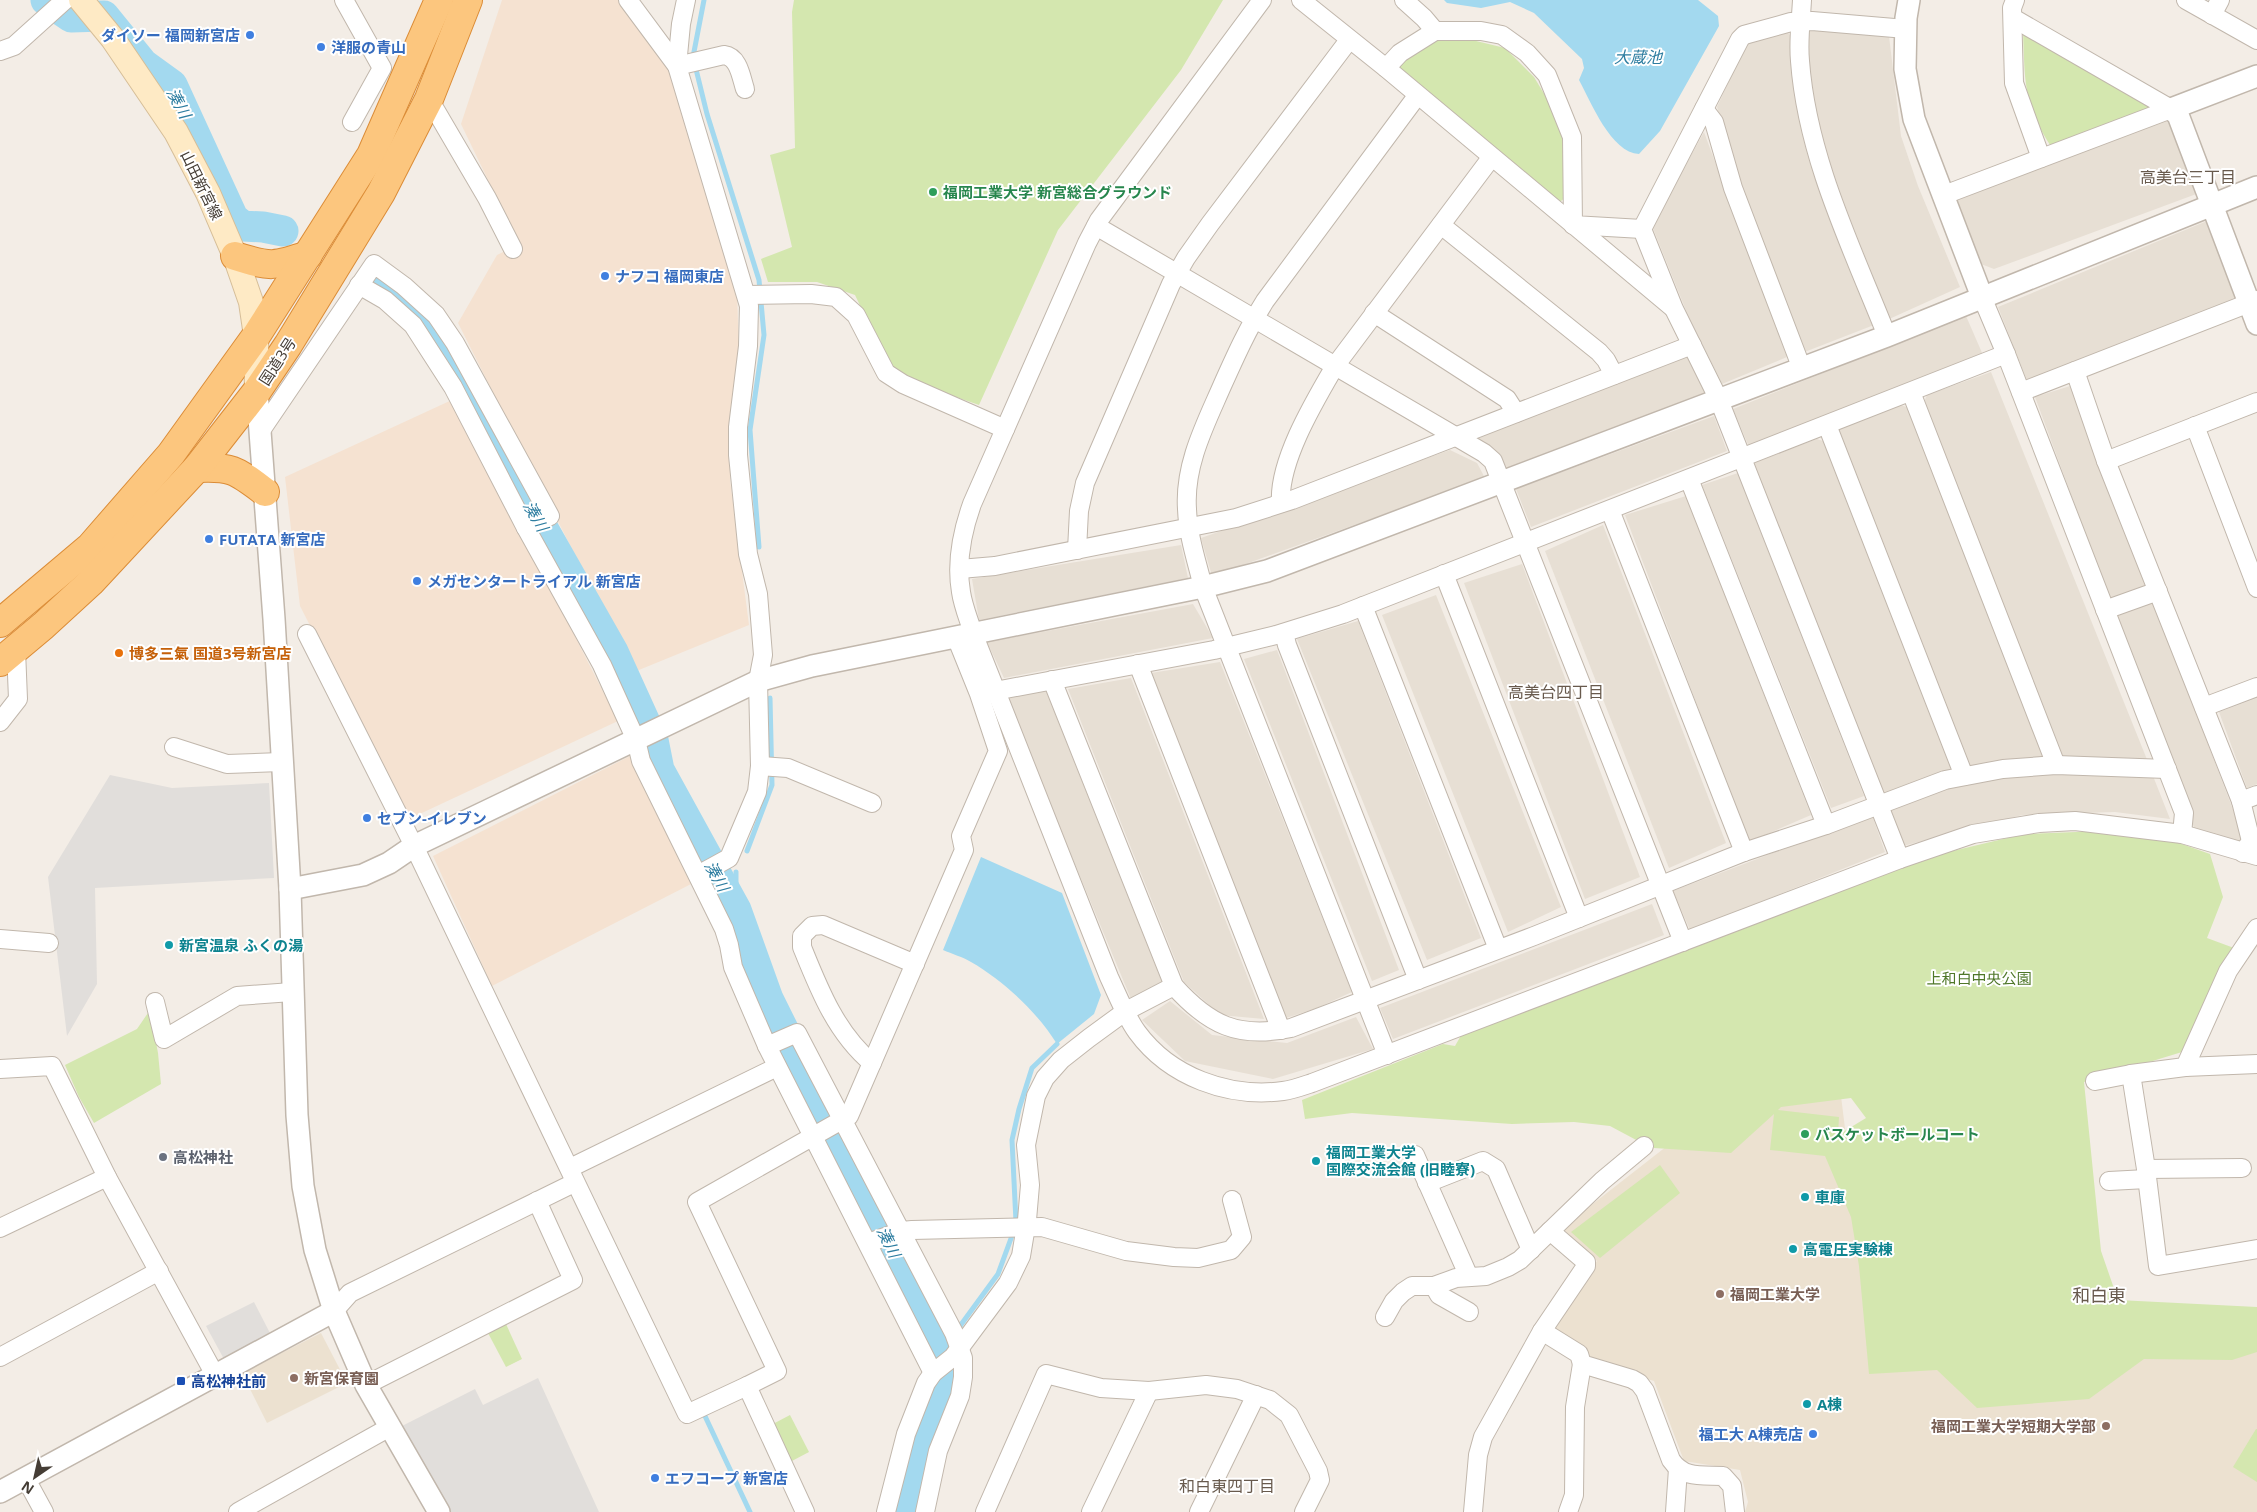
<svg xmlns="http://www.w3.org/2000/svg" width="2257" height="1512" font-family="'Open Sans','Noto Sans JP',sans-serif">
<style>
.residential{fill:#e7dfd4}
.commercial{fill:#f5e2d1}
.education{fill:#ece1d0}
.green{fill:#d4e7af;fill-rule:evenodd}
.parking{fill:#e1dedb}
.water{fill:#a3d9ef}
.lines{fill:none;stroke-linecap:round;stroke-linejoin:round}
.stream{stroke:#a3d9ef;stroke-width:5}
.river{stroke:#a3d9ef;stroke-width:31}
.minor-casing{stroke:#c1b7ac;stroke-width:20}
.tertiary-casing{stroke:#c1b7ac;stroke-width:24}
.secondary-casing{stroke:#d6be98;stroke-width:26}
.trunk-casing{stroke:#db8c37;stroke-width:30}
.minor{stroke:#fff;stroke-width:18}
.tertiary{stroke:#fff;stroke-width:21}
.secondary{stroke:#feeac5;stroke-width:24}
.trunk{stroke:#fcc67e;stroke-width:28}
.shop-dot{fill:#3f7fe0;stroke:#fff;stroke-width:2}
.leisure-dot{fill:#2e9e5b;stroke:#fff;stroke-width:2}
.food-dot{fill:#e8710a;stroke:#fff;stroke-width:2}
.culture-dot{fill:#0f9aa8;stroke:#fff;stroke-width:2}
.worship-dot{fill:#6b7280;stroke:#fff;stroke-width:2}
.education-dot{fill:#8d6e63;stroke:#fff;stroke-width:2}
.transit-dot{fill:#1a4fb4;stroke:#fff;stroke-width:2}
.labels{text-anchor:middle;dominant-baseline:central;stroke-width:4;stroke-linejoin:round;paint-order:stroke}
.shop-label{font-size:15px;font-weight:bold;fill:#366cbe;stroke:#fff;text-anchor:start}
.street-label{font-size:15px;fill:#453d35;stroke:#fff}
.leisure-label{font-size:15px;font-weight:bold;fill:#27864d;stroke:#fff;text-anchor:start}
.food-label{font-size:15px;font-weight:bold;fill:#c56008;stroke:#fff;text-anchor:start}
.culture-label{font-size:15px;font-weight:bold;fill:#0d838f;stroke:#fff;text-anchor:start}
.park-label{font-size:15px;fill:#4f7729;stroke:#fff}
.worship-label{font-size:15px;font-weight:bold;fill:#5b616d;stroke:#fff;text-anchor:start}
.education-label{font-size:15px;font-weight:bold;fill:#785e54;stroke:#fff;text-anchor:start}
.transit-label{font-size:15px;font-weight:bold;fill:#164399;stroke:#fff;text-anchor:start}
.water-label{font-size:16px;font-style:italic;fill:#2d7da0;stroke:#fff}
.neighbourhood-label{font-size:16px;fill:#685a4d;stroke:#fff}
.quarter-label{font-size:18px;fill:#685a4d;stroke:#fff}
</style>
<rect width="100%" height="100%" fill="#f3ede6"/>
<g class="residential">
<path d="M 1807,29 L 1889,36 L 1901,136 L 1918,186 L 1960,287 L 1887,320 L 1825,163 L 1811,106 Z"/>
<path d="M 1786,31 L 1794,39 L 1792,72 L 1815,172 L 1874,325 L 1802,353 L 1737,183 L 1717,107 L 1747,43 Z"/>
<path d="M 2164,117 L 2172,122 L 2199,193 L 1994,269 L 1981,264 L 1955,203 L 1961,195 Z"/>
<path d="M 1704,132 L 1787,357 L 1722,384 L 1687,313 L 1652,226 Z"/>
<path d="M 2207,221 L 2239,297 L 2234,304 L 2028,383 L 1998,307 Z"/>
<path d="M 1966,316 L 1983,355 L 1749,447 L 1733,409 Z"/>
<path d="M 1690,353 L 1709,395 L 1506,476 L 1467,437 Z"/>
<path d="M 1991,372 L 2148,762 L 2072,760 L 2061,755 L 1923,404 L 1927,395 Z"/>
<path d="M 2070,386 L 2244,838 L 2233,845 L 2196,833 L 2035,397 Z"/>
<path d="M 1900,405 L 1910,408 L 2045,752 L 2040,760 L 1967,768 L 1839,436 L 1840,429 Z"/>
<path d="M 1714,416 L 1727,451 L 1531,527 L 1516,489 Z"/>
<path d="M 1817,439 L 1826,442 L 1952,768 L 1949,773 L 1881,795 L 1754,463 Z"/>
<path d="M 1450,450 L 1477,463 L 1485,478 L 1212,576 L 1201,538 Z"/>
<path d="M 1738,473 L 1864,796 L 1831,808 L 1702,485 Z"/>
<path d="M 1686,496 L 1811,815 L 1749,842 L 1625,515 Z"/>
<path d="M 1603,525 L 1726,843 L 1669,868 L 1545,551 Z"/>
<path d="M 1181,545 L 1188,578 L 979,620 L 972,579 Z"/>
<path d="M 1522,564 L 1640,877 L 1585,899 L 1464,583 Z"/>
<path d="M 1436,595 L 1561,907 L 1508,932 L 1382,615 Z"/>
<path d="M 1193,604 L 1213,638 L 1004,678 L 987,642 Z"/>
<path d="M 1358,621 L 1481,938 L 1427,960 L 1297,639 Z"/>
<path d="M 1277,650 L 1399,970 L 1372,981 L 1244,659 Z"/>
<path d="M 1220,662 L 1352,992 L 1317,1008 L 1286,1018 L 1151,673 Z"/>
<path d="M 1131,678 L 1264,1019 L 1220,1015 L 1184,982 L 1068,689 Z"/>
<path d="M 1046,691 L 1162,982 L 1131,999 L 1005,696 Z"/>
<path d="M 2257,698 L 2257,784 L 2247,788 L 2219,712 Z"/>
<path d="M 2048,772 L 2153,776 L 2170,819 L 2115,812 L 2022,815 L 1903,846 L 1890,809 L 1962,784 Z"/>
<path d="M 1872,815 L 1885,852 L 1690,930 L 1673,891 Z"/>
<path d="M 1652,904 L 1664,935 L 1393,1039 L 1380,1008 Z"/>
<path d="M 1170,1001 L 1212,1035 L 1287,1043 L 1356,1017 L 1373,1049 L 1273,1079 L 1185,1061 L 1142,1020 Z"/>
</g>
<g class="commercial">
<path d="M 502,0 L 619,0 L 671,68 L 737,290 L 739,358 L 730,480 L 749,625 L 634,672 L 458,323 L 497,255 L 519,244 L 461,124 Z"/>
<path d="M 454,399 L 618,721 L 409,819 L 300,606 L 285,477 Z"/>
<path d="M 630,756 L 695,882 L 492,986 L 433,856 Z"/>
</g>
<g class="education">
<path d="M 1840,1088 L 1871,1338 L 2257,1348 L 2257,1512 L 1745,1512 L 1748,1502 L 1740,1470 L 1684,1461 L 1654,1381 L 1597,1364 L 1552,1328 L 1597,1261 L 1562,1228 L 1667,1146 L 1757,1106 Z"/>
<path d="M 321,1333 L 347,1383 L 267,1423 L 242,1373 Z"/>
</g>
<g class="green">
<path d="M 794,0 L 1223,0 L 1181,70 L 1058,230 L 979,405 L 910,381 L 888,364 L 855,295 L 817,282 L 768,282 L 761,259 L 792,247 L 770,155 L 795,148 L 792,12 Z"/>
<path d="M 2023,32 L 2148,103 L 2148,111 L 2050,145 C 2023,103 2025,80 2023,32 Z"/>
<path d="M 1439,39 L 1472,40 L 1505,48 L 1534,77 L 1552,107 L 1563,138 L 1565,198 L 1557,204 L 1395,68 L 1408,56 Z"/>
<path d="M 2102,831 L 2176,842 L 2210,854 L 2223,897 L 2207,938 L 2234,948 L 2182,1052 L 2084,1082 L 2101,1251 L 2118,1300 L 2257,1307 L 2257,1352 L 2232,1360 L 2144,1359 L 2089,1399 L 1977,1408 L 1937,1370 L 1869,1374 L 1859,1266 L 1851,1217 L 1825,1156 L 1770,1150 L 1774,1114 L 1731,1153 L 1654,1148 L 1653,1143 L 1640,1142 L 1610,1126 L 1574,1122 L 1512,1124 L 1352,1113 L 1305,1119 L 1302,1100 L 1443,1044 L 1455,1046 L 1463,1032 L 1940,854 L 2024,834 ZM 1851,1098 L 1866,1118 L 1838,1135 L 1839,1117 L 1778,1110 L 1781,1107 Z"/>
<path d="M 150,1010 L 158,1053 L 161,1084 L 94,1123 L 79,1097 L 65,1065 L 137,1029 Z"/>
<path d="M 1660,1165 L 1680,1193 L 1600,1258 L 1571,1232 Z"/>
<path d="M 506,1324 L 522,1359 L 506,1367 L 488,1333 Z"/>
<path d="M 790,1415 L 809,1452 L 790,1462 L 771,1425 Z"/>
<path d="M 2256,1429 L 2257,1429 L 2257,1482 L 2233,1467 Z"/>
</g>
<g class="parking">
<path d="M 110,775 L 172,788 L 269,783 L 274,878 L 95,888 L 97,984 L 67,1036 L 48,877 Z"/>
<path d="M 254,1302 L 272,1337 L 225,1361 L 206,1326 Z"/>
<path d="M 538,1378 L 599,1512 L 449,1512 L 400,1427 L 475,1389 L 483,1405 Z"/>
</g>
<g class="water">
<path d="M 1444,0 L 1698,0 L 1718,16 L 1719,26 L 1660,131 L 1639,154 C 1611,153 1591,102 1579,80 L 1584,68 L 1582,59 L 1534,13 L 1510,2 L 1481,8 L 1447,3 Z"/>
<path d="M 981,857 L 1062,893 L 1101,995 L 1094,1014 L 1057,1044 C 1037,1012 1004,981 971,962 C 963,957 952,954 943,950 Z"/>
</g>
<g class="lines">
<g class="stream">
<path d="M 704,0 L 693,57 L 707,114 L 759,280 L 764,335 L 750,430 L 759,547"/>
<path d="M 747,851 L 772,785 L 770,698"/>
<path d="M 736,910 L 736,872"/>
<path d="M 1016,1222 L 1012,1140 L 1019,1109 L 1032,1068 L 1057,1044"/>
<path d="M 937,1338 L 960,1326 L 998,1274 L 1013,1233"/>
<path d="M 704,1414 L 750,1512"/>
</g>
<g class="river">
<path d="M 46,0 L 71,17 L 104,16 L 143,64 L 172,85 L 233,218 L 243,226 L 263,227 L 283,231"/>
<path d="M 376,279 L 428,326 L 613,652 L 653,740 L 659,770 L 736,910 L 768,999 L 937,1338 L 948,1382 L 927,1445 L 908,1512"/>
</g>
<defs>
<g id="minor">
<path d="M 344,0 L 382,68 L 352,122"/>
<path d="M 628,0 L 677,66 L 749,306 L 748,346 L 738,427 L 738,455 L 748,554 L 758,594 L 763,655 L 758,681 L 760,766 L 757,792 L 729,858 L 698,875"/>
<path d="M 1262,0 L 1099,220 L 1087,243 L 972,504 C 962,532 956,563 961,592 C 963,606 969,620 973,633 L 1109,977 C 1117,994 1126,1017 1137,1032 C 1170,1077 1228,1098 1283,1091 C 1292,1090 1303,1086 1312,1083 L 1900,859 L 1973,834 L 2039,823 L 2075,821 L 2182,834 L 2257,856"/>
<path d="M 1301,0 L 1386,68 L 1672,307"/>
<path d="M 1404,0 L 1424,18 L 1435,31"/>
<path d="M 1802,0 C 1801,20 1798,41 1800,61 C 1807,157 1852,248 1887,336"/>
<path d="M 2015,0 L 2012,8 L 2014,83 L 2041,158"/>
<path d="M 2186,0 L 2257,40"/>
<path d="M 2212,15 L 2220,0"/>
<path d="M 0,51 L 14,46 L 65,0"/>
<path d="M 677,66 L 724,55 C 739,57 741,77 745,89"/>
<path d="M 677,66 L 681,24 L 686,0"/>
<path d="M 1386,68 L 1400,53 L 1435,31 L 1481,31 L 1502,35 L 1527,53 L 1547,75 L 1572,137 L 1573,225 L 1642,229"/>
<path d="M 429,99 L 487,198 L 513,249"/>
<path d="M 1704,109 L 1714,122 L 1733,188 L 1802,369"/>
<path d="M 1944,195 L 2171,109 L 2013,18"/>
<path d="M 1441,225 L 1599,352 L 1606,360 L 1614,375"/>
<path d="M 1096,226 L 1484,453 L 1493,461 L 1683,942"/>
<path d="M 359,285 L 385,300 L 413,325 L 453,387 L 526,528 L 602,665 L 636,740 L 641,761 L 724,929 L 729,945 L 733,967 L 767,1046 L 933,1373"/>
<path d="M 747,295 L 811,294 L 836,297 L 856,315 L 886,373 L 903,384 L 1005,429"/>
<path d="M 1982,297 L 2006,354 L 2184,813 L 2182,834"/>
<path d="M 1374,313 L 1507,399 L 1516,413"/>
<path d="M 2075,371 L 2106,461 L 2241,801 L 2251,841 L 2243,853"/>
<path d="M 1911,392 L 2056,765"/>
<path d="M 2021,392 L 2257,300"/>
<path d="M 1827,425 L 1964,776"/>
<path d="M 2195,426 L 2257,588"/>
<path d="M 260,432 L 374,264 L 404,286 L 436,315 L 455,343 L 550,516 L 526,528"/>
<path d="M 2106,461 L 2257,402"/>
<path d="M 1689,479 L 1826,825"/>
<path d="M 1281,503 C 1278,462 1314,402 1335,366 L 1491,158"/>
<path d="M 1610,510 L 1744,852"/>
<path d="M 1077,550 L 1079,511 L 1085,483 L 1171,284 L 1186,258 L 1210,224 L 1349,40"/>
<path d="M 960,569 L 995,566 L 1236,518 L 1292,500 L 1692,345"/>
<path d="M 1444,574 L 1579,918"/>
<path d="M 1363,606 L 1498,949"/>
<path d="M 2105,610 L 2158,591"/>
<path d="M 1284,633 L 1287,645 L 1418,980"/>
<path d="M 307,634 L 414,846 L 687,1414 L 747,1386 L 805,1512"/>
<path d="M 1138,664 L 1281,1030"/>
<path d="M 1052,680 L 1174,986 C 1209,1025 1238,1039 1291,1028 L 1534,936 L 1744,852 L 1826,825 L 1945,780 L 2003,769 L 2056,765 L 2167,769"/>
<path d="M 995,691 L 1214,650 L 1276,635 L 1343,614 L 2006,354"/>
<path d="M 2204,707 L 2257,687"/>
<path d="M 0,722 L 18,699 L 16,650"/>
<path d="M 174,747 L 227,764 L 281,762"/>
<path d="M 760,766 L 788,768 L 872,803"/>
<path d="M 2241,801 L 2257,795"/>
<path d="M 1900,859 L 1719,400 L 1674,309 L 1642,229 L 1740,39 L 1744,35 L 1791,22 L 1812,21 L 1906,29"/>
<path d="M 0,939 L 49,943"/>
<path d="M 155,1002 L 164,1039 L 237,996 L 292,992"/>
<path d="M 767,1046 L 797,1033 L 954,1333 L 963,1358 L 963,1377 L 960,1396 L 938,1451 L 925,1512"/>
<path d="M 1387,1055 L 1203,587 C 1197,562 1188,536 1187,509 C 1184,465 1205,425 1222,386 C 1235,357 1248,328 1265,301 L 1417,96"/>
<path d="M 872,1063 C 836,1033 819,989 802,947 L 802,936 L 812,926 L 823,925 L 915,964"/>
<path d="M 2185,1067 L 2257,1064"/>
<path d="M 0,1069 L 52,1066 L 107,1177 L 215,1375"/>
<path d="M 2131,1074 L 2146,1169 L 2158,1266 L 2257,1249"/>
<path d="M 2095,1081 L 2131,1074 L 2185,1067 L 2228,971 L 2257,928"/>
<path d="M 1415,1155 L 1469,1277"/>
<path d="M 570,1168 L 777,1067"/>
<path d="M 2146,1169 L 2242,1168"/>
<path d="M 2109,1181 L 2147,1179"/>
<path d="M 1427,1183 L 1483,1161 L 1496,1169 L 1531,1250"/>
<path d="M 0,1228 L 107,1177"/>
<path d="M 868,1243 L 902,1231 L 912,1230 L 1042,1227 L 1126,1251 L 1174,1257 L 1198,1258 L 1231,1250 L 1242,1237 L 1232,1200"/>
<path d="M 1434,1286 L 1439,1295 L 1469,1312"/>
<path d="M 334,1311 L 350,1293 L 574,1183"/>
<path d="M 1385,1317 L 1394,1301 L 1403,1292 L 1412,1286 L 1434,1286 L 1456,1278 L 1486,1276 L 1508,1267 L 1520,1260 L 1602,1181 L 1644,1146"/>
<path d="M 1542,1331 L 1579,1354 L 1582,1364 L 1632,1379 L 1639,1383 L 1645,1391 L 1671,1460 C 1684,1479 1701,1475 1723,1476 L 1732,1486 L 1735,1512"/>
<path d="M 0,1357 L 159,1271"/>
<path d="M 366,1385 L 573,1280 L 537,1201"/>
<path d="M 747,1386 L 777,1371 L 697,1202 L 849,1116 L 964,850 L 961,836 L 998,751 L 979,694 L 956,637"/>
<path d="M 26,1479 L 44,1512"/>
<path d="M 238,1512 L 390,1427"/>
<path d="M 886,1512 L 906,1434 L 926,1383 L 933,1373 L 953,1357 L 1008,1283 L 1021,1256 L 1027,1220 L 1030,1185 L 1026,1145 L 1036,1096 L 1045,1078 L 1061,1060 L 1089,1038 L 1126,1011 L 1174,986"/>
<path d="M 985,1512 L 1046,1374 L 1101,1388 L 1149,1391 L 1206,1385 L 1237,1389 L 1270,1400 L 1289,1415 L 1318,1471 L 1320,1480 L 1304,1512"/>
<path d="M 1091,1512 L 1149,1391"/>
<path d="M 1199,1512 L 1256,1395"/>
<path d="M 1473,1512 L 1478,1455 L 1483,1437 L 1542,1331 L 1586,1266 L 1586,1262 L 1550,1231"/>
<path d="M 1568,1512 L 1574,1495 L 1575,1407 L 1582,1364"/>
<path d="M 1675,1512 L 1678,1469"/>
</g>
<g id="tertiary">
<path d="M 1909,0 L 1906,18 L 1905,69 L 1914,119 L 1982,297"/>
<path d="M 2257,76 L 2171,109 L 2178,115 L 2257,324"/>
<path d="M 257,391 L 274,619 L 290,889 L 297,1115 L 303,1186 L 315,1250 L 334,1311 L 366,1385 L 439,1512"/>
<path d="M 290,889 L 363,875 L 389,863 L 414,846 L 758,681 L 812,666 L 1203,587 L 1267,571 L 1887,336 L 2257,187"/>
<path d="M 0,1492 L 334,1311"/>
</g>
<path id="secondary" d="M 81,0 L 113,39 L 176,132 L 208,193 L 235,256 L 251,302 L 256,336 L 257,391"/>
<g id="trunk">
<path d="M 235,256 C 270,267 274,267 308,255"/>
<path d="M 197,468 C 232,466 237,471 265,492"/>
<path d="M 0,623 L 90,547 L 171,454 L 256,336 L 371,155 L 439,0"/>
<path d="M 0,662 L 43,626 L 91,582 L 197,468 L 257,391 L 288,345 L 381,193 L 429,99 L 468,0"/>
</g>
</defs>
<use href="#minor" class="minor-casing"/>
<use href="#tertiary" class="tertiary-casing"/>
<use href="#secondary" class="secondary-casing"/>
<use href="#trunk" class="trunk-casing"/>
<use href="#minor" class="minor"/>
<use href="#tertiary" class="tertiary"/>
<use href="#secondary" class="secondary"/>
<use href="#trunk" class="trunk"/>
</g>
<g class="shop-dot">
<circle cx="250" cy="35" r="5"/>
<circle cx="321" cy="47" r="5"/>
<circle cx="605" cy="276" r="5"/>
<circle cx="209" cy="539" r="5"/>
<circle cx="417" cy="581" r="5"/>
<circle cx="367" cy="818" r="5"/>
<circle cx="1813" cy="1434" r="5"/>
<circle cx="655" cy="1478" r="5"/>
</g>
<g class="leisure-dot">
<circle cx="933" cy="192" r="5"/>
<circle cx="1805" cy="1134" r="5"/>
</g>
<circle class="food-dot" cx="119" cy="653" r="5"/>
<g class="culture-dot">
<circle cx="169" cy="945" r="5"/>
<circle cx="1316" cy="1161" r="5"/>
<circle cx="1805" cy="1197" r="5"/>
<circle cx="1793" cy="1249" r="5"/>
<circle cx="1807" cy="1404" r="5"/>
</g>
<circle class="worship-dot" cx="163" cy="1157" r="5"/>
<g class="education-dot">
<circle cx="1720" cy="1294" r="5"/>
<circle cx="294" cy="1378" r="5"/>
<circle cx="2106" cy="1426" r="5"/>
</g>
<rect class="transit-dot" x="176" y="1376" width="10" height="10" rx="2.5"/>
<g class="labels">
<g class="shop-label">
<text x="240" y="35" text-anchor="end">ダイソー 福岡新宮店</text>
<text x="331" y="47">洋服の青山</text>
<text x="615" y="276">ナフコ 福岡東店</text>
<text x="219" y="539">FUTATA 新宮店</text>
<text x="427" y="581">メガセンタートライアル 新宮店</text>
<text x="377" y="818">セブン-イレブン</text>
<text x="1803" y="1434" text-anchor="end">福工大 A棟売店</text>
<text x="665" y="1478">エフコープ 新宮店</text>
</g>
<g class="street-label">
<text transform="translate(202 185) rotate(64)">山田新宮線</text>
<text transform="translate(277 361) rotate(-57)">国道3号</text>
</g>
<g class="leisure-label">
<text x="943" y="192">福岡工業大学 新宮総合グラウンド</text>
<text x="1815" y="1134">バスケットボールコート</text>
</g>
<g class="food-label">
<text x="129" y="653">博多三氣 国道3号新宮店</text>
</g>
<g class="culture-label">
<text x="179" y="945">新宮温泉 ふくの湯</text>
<text x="1326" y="1152">福岡工業大学<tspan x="1326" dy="17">国際交流会館 (旧睦寮)</tspan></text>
<text x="1815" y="1197">車庫</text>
<text x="1803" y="1249">高電圧実験棟</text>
<text x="1817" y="1404">A棟</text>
</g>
<g class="park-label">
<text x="1979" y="978">上和白中央公園</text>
</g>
<g class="worship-label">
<text x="173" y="1157">高松神社</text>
</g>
<g class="education-label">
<text x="1730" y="1294">福岡工業大学</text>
<text x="304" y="1378">新宮保育園</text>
<text x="2096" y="1426" text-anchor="end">福岡工業大学短期大学部</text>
</g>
<g class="transit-label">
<text x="191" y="1381">高松神社前</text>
</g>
<g class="water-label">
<text x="1638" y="57">大蔵池</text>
<text transform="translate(179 103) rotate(62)">湊川</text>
<text transform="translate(536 516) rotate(60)">湊川</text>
<text transform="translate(717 876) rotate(61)">湊川</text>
<text transform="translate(889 1242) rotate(64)">湊川</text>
</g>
<g class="neighbourhood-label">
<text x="2188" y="177">高美台三丁目</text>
<text x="1556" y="692">高美台四丁目</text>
<text x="1227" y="1486">和白東四丁目</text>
</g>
<g class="quarter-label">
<text x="2099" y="1295">和白東</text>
</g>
</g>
<g transform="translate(35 1477) rotate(214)" stroke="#ffffff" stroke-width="4" paint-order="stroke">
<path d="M0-4L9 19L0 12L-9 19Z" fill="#453d35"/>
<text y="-8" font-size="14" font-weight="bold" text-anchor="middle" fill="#453d35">N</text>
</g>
</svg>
